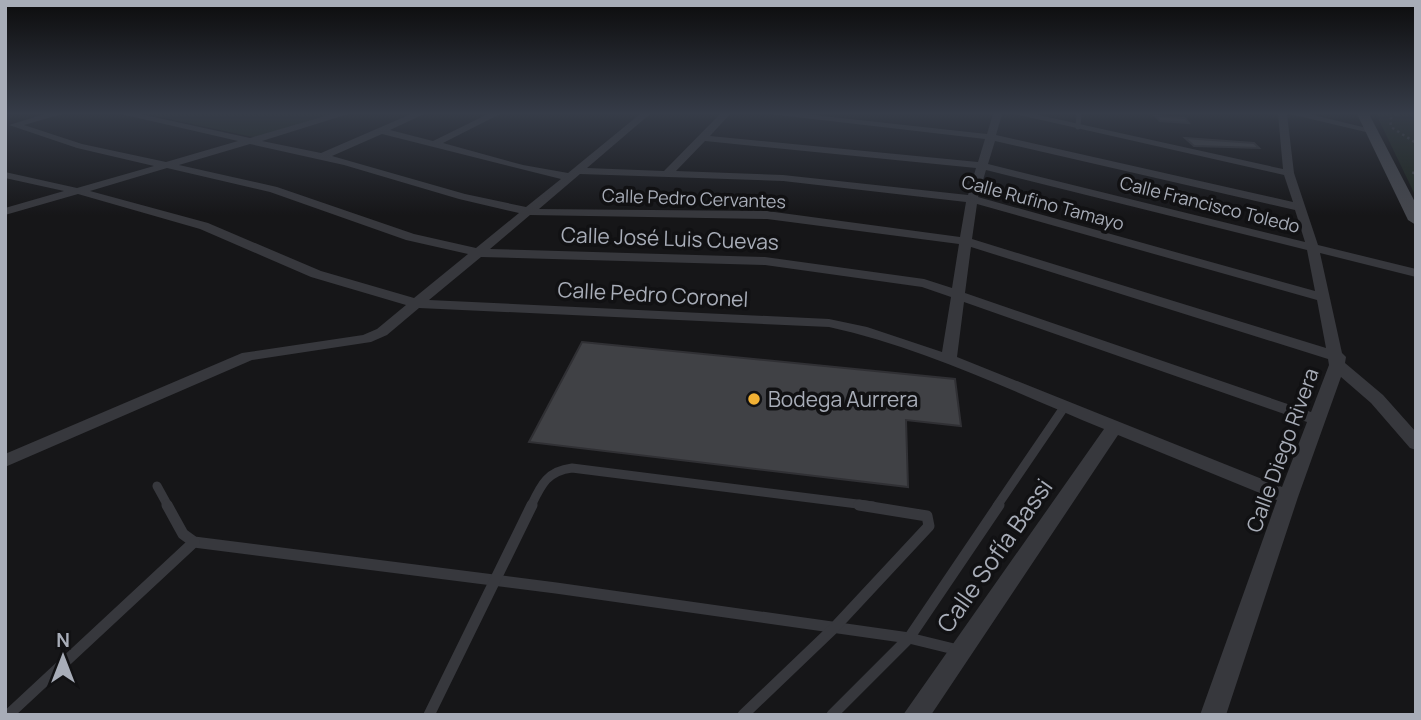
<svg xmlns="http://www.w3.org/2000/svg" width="1421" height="720" font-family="Manrope,sans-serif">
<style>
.green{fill:#1e261f}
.building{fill:#404145;stroke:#303034;stroke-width:2}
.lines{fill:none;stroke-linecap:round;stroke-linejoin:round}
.path{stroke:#3d3f44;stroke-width:2.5;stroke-dasharray:2.5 3.5;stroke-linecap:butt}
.lane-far2{stroke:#37383d;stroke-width:5}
.lane-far1{stroke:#37383d;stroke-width:9}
.lane{stroke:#37383d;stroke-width:11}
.street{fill:#37383d;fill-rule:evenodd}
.secondary{fill:#45474d;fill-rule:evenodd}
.poi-dot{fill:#f2b134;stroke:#111113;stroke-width:2.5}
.labels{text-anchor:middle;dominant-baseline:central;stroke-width:7;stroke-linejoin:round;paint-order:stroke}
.far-street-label{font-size:18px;fill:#a8adb8;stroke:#111113}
.street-label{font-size:21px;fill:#a8adb8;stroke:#111113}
.poi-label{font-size:21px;fill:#a8adb8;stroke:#111113;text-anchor:start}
.near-street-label{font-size:24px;fill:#a8adb8;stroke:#111113}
</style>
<rect width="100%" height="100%" fill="#161618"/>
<g class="green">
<path d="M 146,114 L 335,114 L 257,138 Z"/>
<path d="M 1376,114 L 1416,114 L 1416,197 Z"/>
</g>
<g class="building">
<path d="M 1155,116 L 1185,118 L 1189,123 L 1160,121 Z"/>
<path d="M 1185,138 L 1254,143 L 1259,148 L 1194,146 Z"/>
<path d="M 582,342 L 955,379 L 961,426 L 906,420 L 908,487 L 529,442 Z"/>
</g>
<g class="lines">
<g class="path">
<path d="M 1397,114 L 1390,119 L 1391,127 L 1416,143"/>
<path d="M 1416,166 L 1413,174 L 1416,177"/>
</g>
<path class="lane-far2" d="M 1078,127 L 1079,114"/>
<g class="lane-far1">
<path d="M 157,486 L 168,506"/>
<path d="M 531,506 C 541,485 547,471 572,468 L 873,506"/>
<path d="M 997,506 L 1065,406"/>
</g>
<g class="lane">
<path d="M 167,505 L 183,534 L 194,542 L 556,588 L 909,638 L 958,650"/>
<path d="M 8,715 L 194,542"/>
<path d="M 429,715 L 532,505"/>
<path d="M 743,715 L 834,628 L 929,526 L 927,516 L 859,505"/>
<path d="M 832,715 L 909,638 L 999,505"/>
</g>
<g class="street">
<path d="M 45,114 L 62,114 L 24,125 L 82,144 L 166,162 L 238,141 L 121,114 L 140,114 L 250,138 L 332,114 L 348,114 L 262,141 L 321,153 L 411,114 L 424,114 L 390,130 L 433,141 L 488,114 L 500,114 L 443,143 L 523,165 L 568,173 L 640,114 L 650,114 L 587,168 L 664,171 L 720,114 L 730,114 L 710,136 L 978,162 L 985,139 L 770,114 L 804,114 L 987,134 L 993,114 L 1002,114 L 996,135 L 1293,202 L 1284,175 L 1015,114 L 1034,114 L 1283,169 L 1278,114 L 1287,114 L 1294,173 L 1318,245 L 1416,269 L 1416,277 L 1320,253 L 1342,353 L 1346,357 L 1345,363 L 1383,395 L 1416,432 L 1416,450 L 1410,448 L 1371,403 L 1341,377 L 1298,497 L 1226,715 L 1200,715 L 1277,500 L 1118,435 L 931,715 L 903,715 L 1104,429 C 1014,392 924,348 829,327 L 419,308 L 387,335 L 371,342 L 252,360 L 5,467 L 5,454 L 242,353 L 363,335 L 377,329 L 406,305 L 311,277 L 200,229 L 78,194 L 5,215 L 5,208 L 64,191 L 5,178 L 5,172 L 77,188 L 154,166 L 77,148 L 9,125 ZM 382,134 L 561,179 L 526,207 L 465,194 L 332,156 ZM 705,141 L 976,168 L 968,195 L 783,175 L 676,171 ZM 995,141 L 1295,210 L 1305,242 L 988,164 ZM 250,144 L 344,165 L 459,199 L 519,213 L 476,248 L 414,234 L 277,187 L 179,165 ZM 167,168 L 270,192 L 406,240 L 468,254 L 414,298 L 321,271 L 208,223 L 90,191 ZM 986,170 L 1307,250 L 1315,291 L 978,197 ZM 580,174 L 783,181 L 966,202 L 960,237 L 767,211 L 539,209 ZM 977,204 L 1317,300 L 1326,348 L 972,239 ZM 530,215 L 767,219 L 959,244 L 952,288 L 924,279 L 765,257 L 490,249 ZM 971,247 L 1328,359 L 1329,365 L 1311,412 L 965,293 ZM 481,257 L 765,265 L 922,287 L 951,297 L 942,352 L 867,327 L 829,319 L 429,300 ZM 964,302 L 1307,422 L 1282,487 L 957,357 Z"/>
<path d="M 1290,114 L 1309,114 L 1375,130 L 1370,133 Z"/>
</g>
<path class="secondary" d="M 1357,114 L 1369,114 L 1416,204 L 1416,225 L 1408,220 Z"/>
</g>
<linearGradient id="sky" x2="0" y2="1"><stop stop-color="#0c0c0d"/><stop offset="0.53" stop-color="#363c48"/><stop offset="1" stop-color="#363c48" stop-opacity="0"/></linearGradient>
<rect width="1421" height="215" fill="url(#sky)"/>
<circle class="poi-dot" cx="754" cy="399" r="7"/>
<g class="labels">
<g class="far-street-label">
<text transform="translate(694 198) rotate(2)">Calle Pedro Cervantes</text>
<text transform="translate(1043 202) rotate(15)">Calle Rufino Tamayo</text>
<text transform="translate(1210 204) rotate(14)">Calle Francisco Toledo</text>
</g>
<g class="street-label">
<text transform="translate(670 238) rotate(2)">Calle José Luis Cuevas</text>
<text transform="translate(653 294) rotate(3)">Calle Pedro Coronel</text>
<text transform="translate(1282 450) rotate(-70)">Calle Diego Rivera</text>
</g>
<g class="poi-label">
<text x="768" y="399">Bodega Aurrera</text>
</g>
<g class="near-street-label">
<text transform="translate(994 555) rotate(-55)">Calle Sofía Bassi</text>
</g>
</g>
<rect width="1421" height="720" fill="none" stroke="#a8adb8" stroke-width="14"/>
<g transform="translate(63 657)" stroke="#111113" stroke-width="5" paint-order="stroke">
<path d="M0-5L12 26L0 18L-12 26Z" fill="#a8adb8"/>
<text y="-10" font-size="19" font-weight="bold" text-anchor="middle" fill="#a8adb8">N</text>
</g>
</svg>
